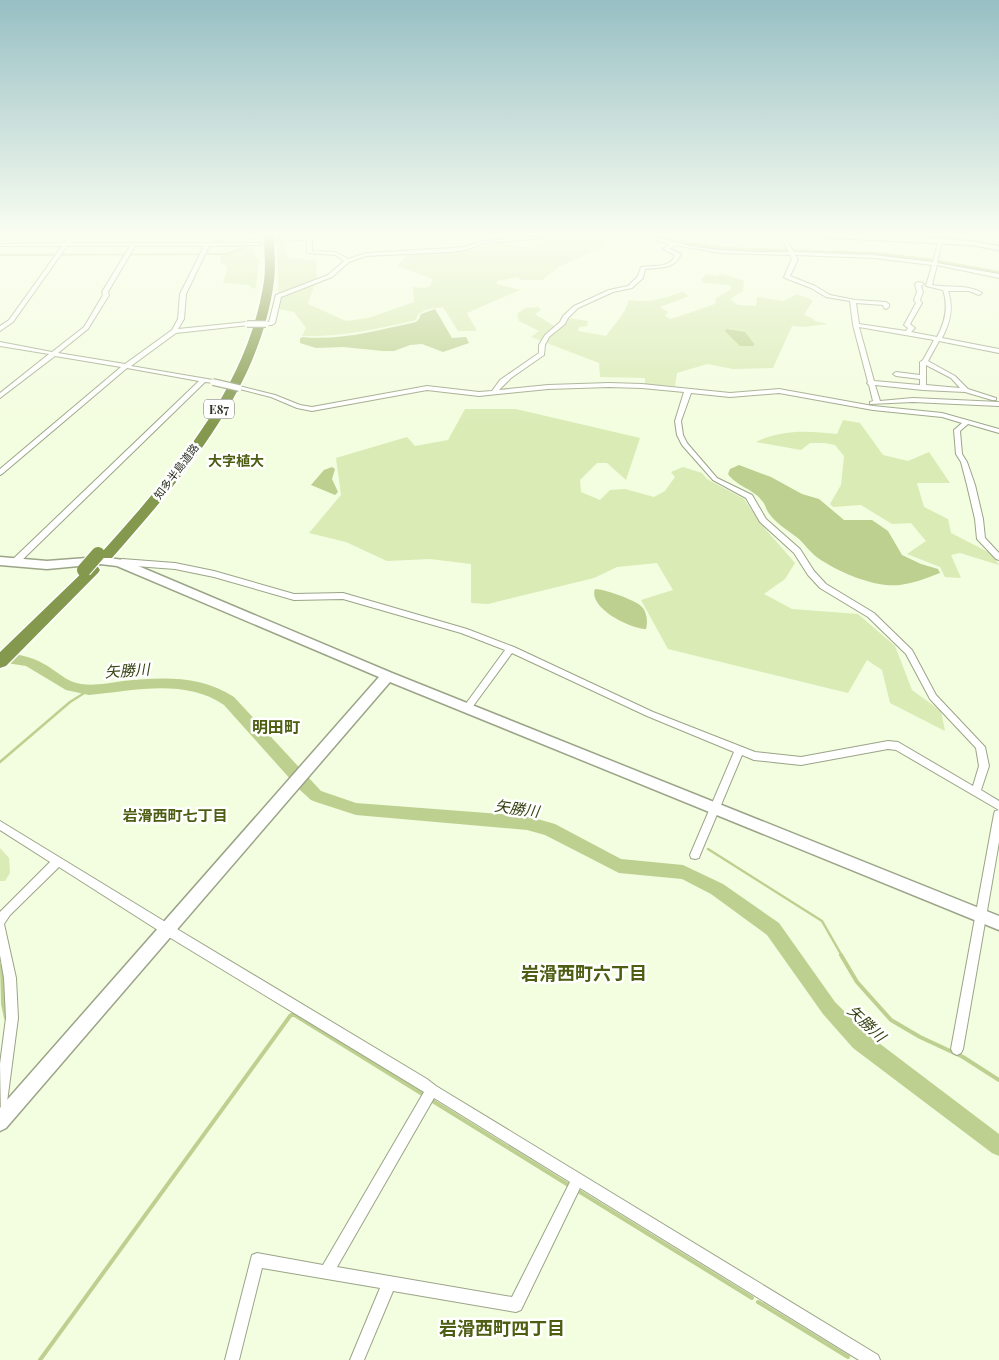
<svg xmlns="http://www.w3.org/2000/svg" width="999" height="1360" font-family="'Playfair Display','Noto Sans JP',serif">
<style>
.green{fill:#daebb5}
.water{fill:#bdd08f}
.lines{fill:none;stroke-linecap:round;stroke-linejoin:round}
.stream-far2{stroke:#bdd08f;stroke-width:2}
.stream-far1{stroke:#bdd08f;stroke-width:2.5}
.stream{stroke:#bdd08f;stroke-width:4}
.river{fill:#bdd08f;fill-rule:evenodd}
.street-casing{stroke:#9ba488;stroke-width:2}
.secondary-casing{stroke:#9ba488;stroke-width:3}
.highway-casing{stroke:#fff;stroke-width:3}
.street{fill:#fff;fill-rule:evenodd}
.secondary{fill:#fff;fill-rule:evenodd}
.highway{fill:#84994d;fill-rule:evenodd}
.street-bridge-casing{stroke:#9ba488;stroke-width:8;stroke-linecap:butt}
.highway-bridge-casing{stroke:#fff;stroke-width:16;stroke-linecap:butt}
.street-bridge{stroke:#fff;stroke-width:5.5}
.highway-bridge{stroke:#84994d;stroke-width:14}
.labels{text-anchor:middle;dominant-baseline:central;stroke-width:5;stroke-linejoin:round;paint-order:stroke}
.far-street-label{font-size:11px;fill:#303429;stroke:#fff}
.shield{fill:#fff;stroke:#6e7169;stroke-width:1}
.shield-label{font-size:12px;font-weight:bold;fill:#303429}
.far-quarter-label{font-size:14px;font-weight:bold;fill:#4d5e13;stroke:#fff}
.water-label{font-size:15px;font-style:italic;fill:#354111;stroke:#fff}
.neighbourhood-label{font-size:15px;font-weight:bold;fill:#4d5e13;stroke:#fff}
.quarter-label{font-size:16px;font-weight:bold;fill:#4d5e13;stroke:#fff}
.near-neighbourhood-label{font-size:18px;font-weight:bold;fill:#4d5e13;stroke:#fff}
</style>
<rect width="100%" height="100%" fill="#f3fddf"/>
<g class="green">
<path d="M 587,237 L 598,239 L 606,246 L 560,266 L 542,280 L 521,280 L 518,277 L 497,281 L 497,284 L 520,290 L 467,313 L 477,331 L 458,331 L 443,307 C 432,309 419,308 416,320 C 378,329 342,337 302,336 L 306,328 L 294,312 L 279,309 L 277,241 L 283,241 L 289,258 L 316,260 L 317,277 L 308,304 L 346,321 L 368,318 L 414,302 L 413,287 L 424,288 L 430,286 L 433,279 L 397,266 L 409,253 L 467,250 L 484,244 L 512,242 L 519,247 L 535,247 L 543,240 Z"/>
<path d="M 255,245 L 254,256 L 259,259 L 256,288 L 252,289 L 249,285 L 223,283 L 227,269 L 226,265 L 220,263 L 221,255 L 207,254 L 208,253 L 226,253 L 245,246 Z"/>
<path d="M 707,274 L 716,276 L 723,274 L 744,281 L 743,291 L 730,299 L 738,305 L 756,306 L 757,297 L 783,301 L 797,294 L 813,300 L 804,315 L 812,318 L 815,321 L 828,324 L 803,327 L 792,326 L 773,368 L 733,369 L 707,364 L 677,373 L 675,386 L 645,384 L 645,378 L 600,377 L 599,363 L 531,337 L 539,331 L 519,321 L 517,314 L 525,308 L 538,307 L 541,310 L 535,314 L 554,326 L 561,327 L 568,322 L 568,318 L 588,321 L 587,326 L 579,327 L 578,331 L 606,336 C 615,323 624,316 629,300 C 648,303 664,299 682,292 L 689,296 L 660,307 L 668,312 L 665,316 L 671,319 L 715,304 L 716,298 L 730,290 L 731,285 L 704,283 L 701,279 Z"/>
<path d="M 465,409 L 516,409 L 640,438 L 626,480 L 607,463 L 597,463 L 580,480 L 581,492 L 600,500 L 610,490 L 625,489 L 654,497 L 665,491 L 675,477 L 671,472 L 683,467 L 702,473 L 707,479 L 744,499 L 761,524 L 795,563 L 785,579 L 764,594 L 792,609 L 858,614 L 895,646 L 912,690 L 941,711 L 945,731 L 890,703 L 882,670 L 867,660 L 848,693 L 668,649 L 641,600 L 673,590 L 657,563 L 617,567 L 594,578 L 488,604 L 471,603 L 471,564 L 430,559 L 387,561 L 346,542 L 309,533 L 341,495 L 336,458 L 407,437 L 415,446 L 448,440 Z"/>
<path d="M 843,420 L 860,423 L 883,455 L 908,461 L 929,452 L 950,483 L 917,483 L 924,507 L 948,519 L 951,533 L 992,554 L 999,565 L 960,553 L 951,555 L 961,578 L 945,577 L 940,567 L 907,554 L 926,541 L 911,523 L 892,524 L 861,505 L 833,507 L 830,504 L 841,485 L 844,456 L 835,445 L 825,443 L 810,443 L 801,450 L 756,442 C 783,429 808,431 837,434 Z"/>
<path d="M 0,848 L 9,858 L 10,873 L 5,881 L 0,881 Z"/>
</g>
<g class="water">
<path d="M 435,309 L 452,338 L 466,337 L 469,343 L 443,352 L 422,344 L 410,345 L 394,351 L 383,351 L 343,347 L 316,348 L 300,343 L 300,339 L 302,337 C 341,341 378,330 416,322 L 419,319 L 421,314 Z"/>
<path d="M 726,329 L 745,332 L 754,344 L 754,346 L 740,346 L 725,331 Z"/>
<path d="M 739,465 L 771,477 L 802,494 L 819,499 L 844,520 L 872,520 L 888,531 L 902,555 L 921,564 L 938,569 L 940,573 C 927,578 914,583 900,585 C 875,588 838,572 818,558 C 811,553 805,545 799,539 C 788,530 776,524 768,512 C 766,509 765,504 763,502 C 754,489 736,486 728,474 L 730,469 Z"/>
<path d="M 332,467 L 335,469 L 332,479 L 338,492 L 335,495 L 311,485 L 324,470 Z"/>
<path d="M 595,589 C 604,589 635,600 641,606 C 647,611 648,622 646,629 C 631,629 588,608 595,589 Z"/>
</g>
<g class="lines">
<g class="stream-far2">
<path d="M 272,238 L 283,237 L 282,235"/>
<path d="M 0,255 L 227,254 L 248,246 L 247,241 L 249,239 L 266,238"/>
</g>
<g class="stream-far1">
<path d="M 0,762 L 70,702 L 89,690"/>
<path d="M 708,849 L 822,921 L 842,956"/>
</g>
<g class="stream">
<path d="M 841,955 L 857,982 L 891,1020 L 920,1037 L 963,1057 L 999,1080"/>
<path d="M 2,965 L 3,1004 L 6,1018"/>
<path d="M 431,1100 L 570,1186"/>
<path d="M 580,1192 L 752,1298"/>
<path d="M 758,1302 L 848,1357"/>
<path d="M 40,1360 L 290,1016 L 293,1014 L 424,1095"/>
</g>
<g class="river">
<path d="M 645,235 C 670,235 700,244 726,247 L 874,252 L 928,258 L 999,271 L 999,275 C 958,268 917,260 875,257 C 812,252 748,258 685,246 C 673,244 656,242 645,235 Z"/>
<path d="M 0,652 C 15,654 31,656 44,664 C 56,670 66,682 81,684 C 95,686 109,683 123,681 C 162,677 200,675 234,697 L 321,791 L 356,803 L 527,816 L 555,824 L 621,859 L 683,865 L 723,884 L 779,923 L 835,1002 L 867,1034 L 999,1134 L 999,1156 L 992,1153 L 853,1048 L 823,1014 L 767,935 L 711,894 L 682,879 L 619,873 L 545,835 L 527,830 L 356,815 L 316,802 L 311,800 L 301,791 L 224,705 C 184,678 134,691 89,695 L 66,690 L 26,666 L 0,662 Z"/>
</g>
<defs>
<g id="street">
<path d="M 1,235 L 6,235 L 0,241 Z"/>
<path d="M 70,235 L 75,235 L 70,243 L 261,243 L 263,244 L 261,245 L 209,246 L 186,294 L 184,319 L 178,329 L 247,322 L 250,324 L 249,325 L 176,333 L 131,366 L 213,380 L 215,381 L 215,383 L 205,382 L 18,564 L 15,565 L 11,562 L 12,560 L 199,381 L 127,368 L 2,474 L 0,475 L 0,469 L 121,367 L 55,356 L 0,398 L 0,393 L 49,354 L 0,346 L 0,342 L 52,352 L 84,327 L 103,295 L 102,292 L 130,246 L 67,246 L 13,322 L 0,331 L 0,326 L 9,320 L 62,246 L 0,246 L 0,244 L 65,243 ZM 135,246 L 204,246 L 180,294 L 178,319 L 172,330 L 125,364 L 58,353 L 88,329 L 109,295 L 108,292 Z"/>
<path d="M 230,235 L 238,235 L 216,242 L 214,241 Z"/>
<path d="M 308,235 L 312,235 L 312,251 L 336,252 L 348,259 L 366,253 L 451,248 L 464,247 L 484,241 L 558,235 L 585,235 L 484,243 L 465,250 L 451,252 L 366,256 L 349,262 L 332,277 L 281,297 L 275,323 L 272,325 L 264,325 L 264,323 L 269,322 L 276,295 L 328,275 L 344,261 L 335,255 L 307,253 L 307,240 L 275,241 L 273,240 L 275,239 L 307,237 Z"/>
<path d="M 639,235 C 656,235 674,243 692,246 C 724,252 756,252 789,252 L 782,240 L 782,235 L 787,235 L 786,240 L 794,252 L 874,255 L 933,262 L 938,242 L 940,241 L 942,242 L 937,263 L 999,274 L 999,278 L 937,265 L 932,285 C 948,288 969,284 982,293 L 979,295 L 969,291 L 948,291 C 954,308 950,323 942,338 L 999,349 L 999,353 L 939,341 L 928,361 L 955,376 L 968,389 L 996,398 L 996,400 L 992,400 L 965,392 L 923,390 L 875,385 L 880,401 L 913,398 L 999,402 L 999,406 L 913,402 L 870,404 L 870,402 L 873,401 L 869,385 L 867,383 L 868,382 L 853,325 L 850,301 L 826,297 L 811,288 L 785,278 L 784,277 L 792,259 L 790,255 L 721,253 L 674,245 L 670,249 L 681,254 C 674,270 660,267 645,269 L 643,278 L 632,288 L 613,292 L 578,308 L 568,318 L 565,324 L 549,337 L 545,345 L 544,355 L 511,378 L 499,390 L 548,385 L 609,383 L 642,384 L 730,393 L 779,389 L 873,406 L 942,413 L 999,429 L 999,433 L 968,424 L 960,431 L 962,454 L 967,462 L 975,485 L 983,519 L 985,538 L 999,553 L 999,560 L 996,559 L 977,539 L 975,519 L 967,485 L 961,462 L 956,454 L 954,430 L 962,423 L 942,417 L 873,410 L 779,393 L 730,397 L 691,393 L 681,421 L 683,435 L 687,443 L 717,478 L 752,495 L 766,519 L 800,549 L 814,571 L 826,584 L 874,613 L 912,650 L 936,695 L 985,747 L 989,766 L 981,790 L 999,801 L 999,842 L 963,1049 L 961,1053 L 957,1055 L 953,1053 L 951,1049 L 994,814 L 995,811 L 999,810 L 896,750 L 888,749 L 801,765 L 754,760 L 742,755 L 700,855 L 699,858 L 695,859 L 691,858 L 690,855 L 734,752 L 647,716 L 512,653 L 471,709 L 465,709 L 464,707 L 465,705 L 505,650 L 461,633 L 343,599 L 294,600 L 214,577 L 175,569 L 122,565 L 118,562 L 122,559 L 175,563 L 214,571 L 294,594 L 343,593 L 467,629 L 514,647 L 653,712 L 755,752 L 801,757 L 888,741 L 898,742 L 973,786 L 979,766 L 976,748 L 930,699 L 906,654 L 868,617 L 820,588 L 808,575 L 794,553 L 760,522 L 746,498 L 713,480 L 682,445 L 677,435 L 675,421 L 684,392 L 642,388 L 609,387 L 548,389 L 479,396 L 427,390 L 312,411 L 297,408 L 271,397 L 236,388 L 239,386 L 275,395 L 300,405 L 312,407 L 427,386 L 479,392 L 492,391 L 500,380 L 539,353 L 539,345 L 545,335 L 560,322 L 563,316 L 574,306 L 609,290 L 628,286 L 638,276 L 641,267 C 653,265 670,269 675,255 L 663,249 L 669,244 ZM 795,255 L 874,258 L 932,265 L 926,286 L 943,290 C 949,307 945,322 937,337 L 911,332 L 915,328 L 910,324 L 922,303 L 920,300 L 923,292 L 921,286 L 924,284 L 923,283 L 918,282 L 915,284 L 917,292 L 914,300 L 916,303 L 904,325 L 908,328 L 906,331 L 859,324 L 856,303 L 883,305 L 884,308 L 886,309 L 889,307 L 889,304 L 886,302 L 855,300 L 830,295 L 815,286 L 790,276 L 798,259 ZM 859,327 L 934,340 L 923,360 L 920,362 L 920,375 L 896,372 L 893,374 L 896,376 L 920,379 L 920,385 L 874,381 ZM 926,365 L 951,378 L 960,388 L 926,385 Z"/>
<path d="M 0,821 L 172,926 L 427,1079 L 436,1086 L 878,1355 L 880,1360 L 859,1360 L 580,1188 L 521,1310 L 516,1312 L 393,1291 L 364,1360 L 350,1360 L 380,1288 L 262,1268 L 239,1360 L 225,1360 L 252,1255 L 257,1253 L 323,1265 L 424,1092 L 164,934 L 59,867 L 10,915 L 4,924 L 16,978 L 18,1018 L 7,1102 L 11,1115 L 9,1119 L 5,1121 L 1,1119 L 0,1064 L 6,1018 L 4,978 L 0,955 L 0,912 L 50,862 L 0,830 ZM 434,1098 L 570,1182 L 512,1297 L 337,1267 Z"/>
</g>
<g id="secondary">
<path d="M 817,235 C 877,235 940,235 999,246 L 999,250 L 972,245 L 820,237 Z"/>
<path d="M 0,557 L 47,561 L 100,557 L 124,560 L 392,673 L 999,916 L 999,930 L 390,682 L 6,1128 L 0,1131 L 0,1108 L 379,677 L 117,566 L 100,564 L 47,569 L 0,565 Z"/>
</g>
<g id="highway">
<path d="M 264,235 L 274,235 C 274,250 276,266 274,281 C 260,390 181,479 112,558 L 102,558 L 100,555 L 102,552 C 172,474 248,388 264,281 C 266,266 264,250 264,235 Z"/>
<path d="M 93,565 L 98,567 L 100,570 L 98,573 L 6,666 L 0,668 L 0,652 L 88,567 Z"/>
</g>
</defs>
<use href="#street" class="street-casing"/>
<use href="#secondary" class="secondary-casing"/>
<use href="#highway" class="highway-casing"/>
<use href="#street" class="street"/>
<use href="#secondary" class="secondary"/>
<use href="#highway" class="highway"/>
<defs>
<g id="street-bridge">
<path d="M 247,324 L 266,324"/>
<path d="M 213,382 L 239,388"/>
</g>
<path id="highway-bridge" d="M 84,570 L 98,554"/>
</defs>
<use href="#street-bridge" class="street-bridge-casing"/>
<use href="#highway-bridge" class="highway-bridge-casing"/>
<use href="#street-bridge" class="street-bridge"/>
<use href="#highway-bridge" class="highway-bridge"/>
</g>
<linearGradient id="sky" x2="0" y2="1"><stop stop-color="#97bfc4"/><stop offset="0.55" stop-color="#fafef1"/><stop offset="1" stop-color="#fafef1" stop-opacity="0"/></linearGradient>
<rect width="999" height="426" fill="url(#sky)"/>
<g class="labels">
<g class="far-street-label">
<text transform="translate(176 471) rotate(-53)">知多半島道路</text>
</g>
<rect class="shield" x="204" y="399.5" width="30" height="19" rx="4"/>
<g class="shield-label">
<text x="219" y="409">E87</text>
</g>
<g class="far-quarter-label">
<text x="236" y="460">大字植大</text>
</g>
<g class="water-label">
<text transform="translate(127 670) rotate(-4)">矢勝川</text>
<text transform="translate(517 808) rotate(8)">矢勝川</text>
<text transform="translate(867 1023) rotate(43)">矢勝川</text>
</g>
<g class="neighbourhood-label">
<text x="175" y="815">岩滑西町七丁目</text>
</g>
<g class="quarter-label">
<text x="276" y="726">明田町</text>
</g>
<g class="near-neighbourhood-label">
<text x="584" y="973">岩滑西町六丁目</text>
<text x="502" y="1328">岩滑西町四丁目</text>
</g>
</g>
</svg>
